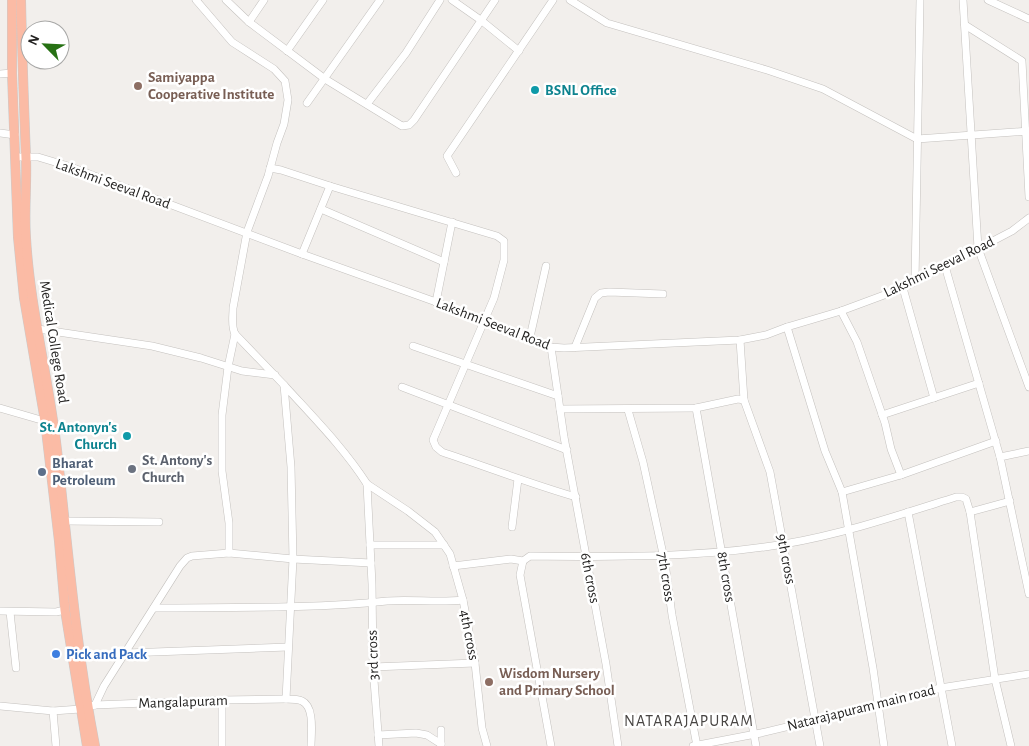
<svg xmlns="http://www.w3.org/2000/svg" width="1029" height="746" font-family="'Alegreya Sans',sans-serif">
<style>
.lines{fill:none;stroke-linecap:round;stroke-linejoin:round}
.minor-casing{stroke:#c4c1be;stroke-width:8}
.major-casing{stroke:#cacaca;stroke-width:10}
.minor{stroke:#fff;stroke-width:7}
.major{stroke:#fbbba5;stroke-width:9}
.education-dot{fill:#8d6e63;stroke:#fff;stroke-width:2}
.culture-dot{fill:#0f9aa8;stroke:#fff;stroke-width:2}
.worship-dot{fill:#6b7280;stroke:#fff;stroke-width:2}
.service-dot{fill:#5c6f8a;stroke:#fff;stroke-width:2}
.shop-dot{fill:#3f7fe0;stroke:#fff;stroke-width:2}
.labels{text-anchor:middle;dominant-baseline:central;stroke-width:5;stroke-linejoin:round;paint-order:stroke}
.education-label{font-size:15px;font-weight:bold;fill:#785e54;stroke:#fff;text-anchor:start}
.culture-label{font-size:15px;font-weight:bold;fill:#0d838f;stroke:#fff;text-anchor:start}
.street-label{font-size:15px;fill:#232221;stroke:#fff}
.worship-label{font-size:15px;font-weight:bold;fill:#5b616d;stroke:#fff;text-anchor:start}
.service-label{font-size:15px;font-weight:bold;fill:#4e5e75;stroke:#fff;text-anchor:start}
.shop-label{font-size:15px;font-weight:bold;fill:#366cbe;stroke:#fff;text-anchor:start}
.neighbourhood-label{font-size:16px;letter-spacing:1px;fill:#494644;stroke:#fff}
</style>
<rect width="100%" height="100%" fill="#f2efec"/>
<g class="lines">
<defs>
<g id="minor">
<path d="M 196,0 L 232,42 L 274,69 L 285,81 L 288,100 L 284,124 L 277,143 L 268,176 L 247,232 L 233,308 C 233,317 231,326 235,334 L 284,385"/>
<path d="M 226,0 L 249,22 L 325,79 L 402,126 L 409,125 L 414,120 L 495,0"/>
<path d="M 452,0 L 482,21 L 519,51"/>
<path d="M 570,0 L 607,23 L 767,70 L 823,89 L 917,139 L 1029,131"/>
<path d="M 963,0 L 978,248 L 1029,387"/>
<path d="M 988,0 L 1029,19"/>
<path d="M 249,22 L 264,0"/>
<path d="M 965,25 L 1022,61 L 1029,197"/>
<path d="M 287,51 L 323,0"/>
<path d="M 0,74 L 12,73"/>
<path d="M 307,103 L 380,0"/>
<path d="M 367,104 L 406,53 L 440,0"/>
<path d="M 0,133 L 15,135"/>
<path d="M 16,157 L 38,157 L 68,166 L 302,254 L 436,302 L 485,322 L 530,337 L 542,344 L 551,347 L 564,348 L 740,340 L 766,335 L 787,327 L 841,311 L 903,288 L 1012,231 L 1029,218"/>
<path d="M 270,168 L 281,170 L 330,186"/>
<path d="M 456,173 L 447,156 L 553,0"/>
<path d="M 321,209 L 444,262"/>
<path d="M 302,254 L 330,186 L 497,236 L 504,241 L 504,260 L 494,298 L 433,440 L 436,447 L 442,452 C 487,467 531,484 576,497"/>
<path d="M 945,266 L 1000,457"/>
<path d="M 915,281 L 920,0"/>
<path d="M 903,288 L 934,398"/>
<path d="M 436,302 L 452,222"/>
<path d="M 841,311 L 857,342 L 885,423 L 891,449 L 901,475"/>
<path d="M 787,327 L 825,451 L 842,492 L 873,668 L 884,746"/>
<path d="M 38,329 L 152,346 L 201,358 L 242,371 L 275,375"/>
<path d="M 530,337 L 546,266"/>
<path d="M 740,340 L 744,400 L 770,472 L 820,746"/>
<path d="M 413,346 L 558,396"/>
<path d="M 551,347 L 564,437 L 606,664 L 618,746"/>
<path d="M 575,347 L 595,298 L 601,293 L 609,292 L 663,294"/>
<path d="M 402,387 L 567,450"/>
<path d="M 0,408 L 48,422"/>
<path d="M 696,408 L 756,746"/>
<path d="M 560,409 L 696,408 L 738,399 L 744,400"/>
<path d="M 628,410 L 643,462 L 665,563 L 672,615 L 697,746"/>
<path d="M 882,415 L 979,383"/>
<path d="M 1029,451 L 1000,457 L 1029,594"/>
<path d="M 367,484 L 408,511 L 435,532 L 450,554 L 463,600 L 475,663 L 482,728 L 487,746"/>
<path d="M 842,492 L 901,475 L 996,441"/>
<path d="M 908,512 L 952,746"/>
<path d="M 970,512 L 1010,501"/>
<path d="M 65,521 L 159,522"/>
<path d="M 512,527 L 518,479"/>
<path d="M 370,545 L 444,545"/>
<path d="M 229,553 L 229,523 L 222,471 L 222,415 L 228,367 L 235,334"/>
<path d="M 453,566 L 511,559 L 523,561"/>
<path d="M 154,608 C 232,607 309,609 387,601 C 412,599 438,603 463,600"/>
<path d="M 0,611 L 56,612 L 65,610"/>
<path d="M 10,612 L 16,668"/>
<path d="M 126,653 L 288,647"/>
<path d="M 373,667 L 475,663"/>
<path d="M 222,700 L 222,746"/>
<path d="M 95,705 L 104,686 L 180,566 L 187,558 L 192,556 L 229,553 L 293,559 L 371,563"/>
<path d="M 0,706 L 53,711 L 80,709 L 95,705 L 222,700 L 286,699"/>
<path d="M 53,711 L 56,746"/>
<path d="M 441,730 L 441,746"/>
<path d="M 378,735 L 416,733 L 427,735 L 441,744"/>
<path d="M 311,746 C 311,734 315,707 302,701 C 298,699 291,699 286,699 L 293,559 L 291,467 L 284,385 C 313,417 344,448 367,484 L 372,584 L 373,667 L 379,746"/>
<path d="M 551,746 L 520,575 L 523,561 L 530,556 C 614,557 701,558 784,544 C 843,534 899,515 956,497 L 962,497 L 966,499 L 970,512 L 995,679 L 1011,746"/>
<path d="M 693,746 L 761,733 L 878,705 L 940,688 L 1029,674"/>
</g>
<g id="major">
<path d="M 12,0 L 12,73 L 18,237 L 24,298 L 45,421 L 59,541 L 65,610 L 87,746"/>
<path d="M 21,0 C 22,53 24,106 26,158 C 27,185 24,211 26,238 C 30,309 49,379 57,450 C 68,549 76,648 95,746"/>
</g>
</defs>
<use href="#minor" class="minor-casing"/>
<use href="#major" class="major-casing"/>
<use href="#minor" class="minor"/>
<use href="#major" class="major"/>
</g>
<g class="education-dot">
<circle cx="138" cy="86" r="5"/>
<circle cx="489" cy="682" r="5"/>
</g>
<g class="culture-dot">
<circle cx="535" cy="90" r="5"/>
<circle cx="127" cy="436" r="5"/>
</g>
<circle class="worship-dot" cx="132" cy="469" r="5"/>
<circle class="service-dot" cx="42" cy="472" r="5"/>
<circle class="shop-dot" cx="56" cy="654" r="5"/>
<g class="labels">
<g class="education-label">
<text x="148" y="77">Samiyappa<tspan x="148" dy="17">Cooperative Institute</tspan></text>
<text x="499" y="673">Wisdom Nursery<tspan x="499" dy="17">and Primary School</tspan></text>
</g>
<g class="culture-label">
<text x="545" y="90">BSNL Office</text>
<text x="117" y="427" text-anchor="end">St. Antonyn's<tspan x="117" dy="17">Church</tspan></text>
</g>
<g class="street-label">
<text transform="translate(113 184) rotate(20)">Lakshmi Seeval Road</text>
<text transform="translate(939 267) rotate(-26)">Lakshmi Seeval Road</text>
<text transform="translate(493 324) rotate(21)">Lakshmi Seeval Road</text>
<text transform="translate(54 342) rotate(81)">Medical College Road</text>
<text transform="translate(786 559) rotate(79)">9th cross</text>
<text transform="translate(666 577) rotate(81)">7th cross</text>
<text transform="translate(726 577) rotate(80)">8th cross</text>
<text transform="translate(590 578) rotate(79)">6th cross</text>
<text transform="translate(469 635) rotate(79)">4th cross</text>
<text transform="translate(373 655) rotate(-92)">3rd cross</text>
<text transform="translate(183 702) rotate(-2)">Mangalapuram</text>
<text transform="translate(861 708) rotate(-14)">Natarajapuram main road</text>
</g>
<g class="worship-label">
<text x="142" y="460">St. Antony's<tspan x="142" dy="17">Church</tspan></text>
</g>
<g class="service-label">
<text x="52" y="463">Bharat<tspan x="52" dy="17">Petroleum</tspan></text>
</g>
<g class="shop-label">
<text x="66" y="654">Pick and Pack</text>
</g>
<g class="neighbourhood-label">
<text x="689" y="721">NATARAJAPURAM</text>
</g>
</g>
<g transform="translate(45 45) rotate(294)"><circle r="24" fill="#ffffff" stroke="#a7a7a6"/>
<path d="M0-4L9 19L0 12L-9 19Z" fill="#277114"/>
<text y="-8" font-size="14" font-weight="bold" text-anchor="middle" fill="#232221">N</text>
</g>
</svg>
